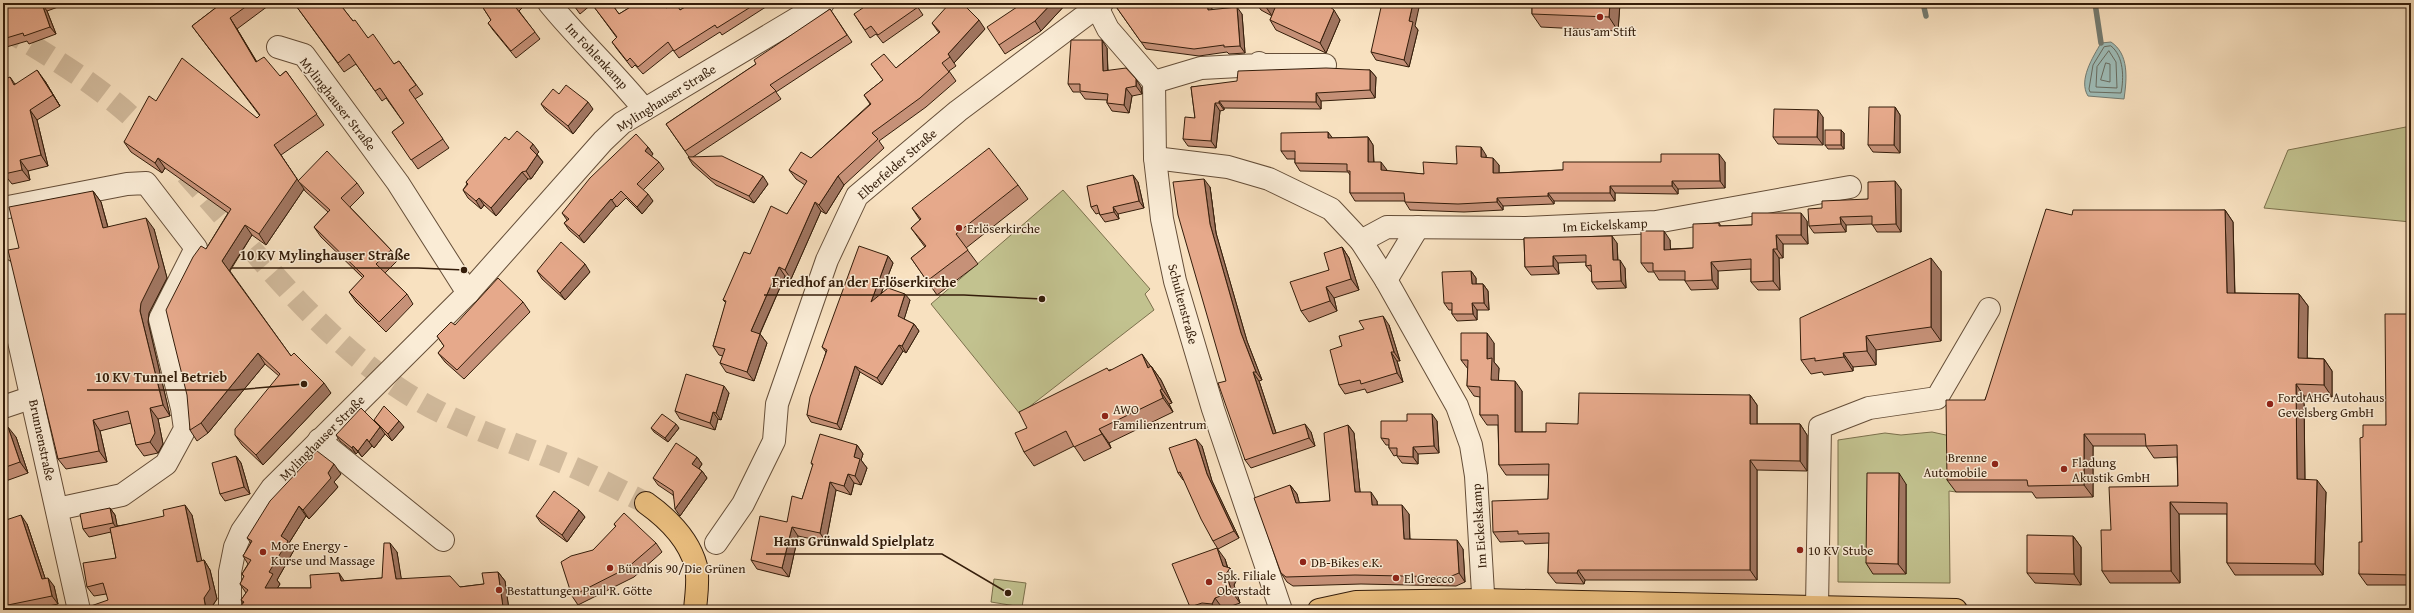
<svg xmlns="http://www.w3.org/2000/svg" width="2414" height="613" font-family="'Gentium Book Plus',serif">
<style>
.green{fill:#c2c28f;stroke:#7b704c}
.water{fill:#9ebcb7;stroke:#747c72}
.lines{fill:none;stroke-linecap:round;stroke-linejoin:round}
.shore{stroke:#696c60;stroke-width:1}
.stream{stroke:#747c72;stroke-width:5.5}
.major-tunnel{stroke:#d1ba9c;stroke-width:22;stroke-dasharray:22 11;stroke-linecap:butt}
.minor-casing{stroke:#654e38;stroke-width:24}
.major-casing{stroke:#341d0a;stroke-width:24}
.minor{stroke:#faecd6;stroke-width:22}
.major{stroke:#ecc080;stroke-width:22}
.wall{fill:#c69178;stroke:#341d0a}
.shaded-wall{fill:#a17661;stroke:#341d0a}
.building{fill:#e6a98b;stroke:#341d0a}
.poi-dot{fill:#8f2418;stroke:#faecd6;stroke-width:1.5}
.labels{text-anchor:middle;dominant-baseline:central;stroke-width:3;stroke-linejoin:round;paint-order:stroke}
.poi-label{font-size:13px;fill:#341d0a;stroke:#faecd6;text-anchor:start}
.street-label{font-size:13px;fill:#341d0a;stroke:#faecd6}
.leader{fill:none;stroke:#341d0a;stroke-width:1.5}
.callout-dot{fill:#341d0a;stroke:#faecd6;stroke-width:1.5}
.callout-label{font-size:14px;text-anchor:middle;font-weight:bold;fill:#341d0a;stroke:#faecd6;stroke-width:3;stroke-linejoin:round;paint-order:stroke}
</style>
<rect width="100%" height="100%" fill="#f8e1c0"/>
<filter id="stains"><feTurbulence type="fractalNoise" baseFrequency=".005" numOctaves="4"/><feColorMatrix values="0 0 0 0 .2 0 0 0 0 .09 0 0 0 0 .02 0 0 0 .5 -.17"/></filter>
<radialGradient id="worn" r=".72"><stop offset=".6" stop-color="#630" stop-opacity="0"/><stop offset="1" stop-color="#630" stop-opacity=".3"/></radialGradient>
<g class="green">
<path d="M 2411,126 L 2411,222 L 2264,208 L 2288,150 Z"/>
<path d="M 1063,190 L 1150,289 L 1145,294 L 1154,310 L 1020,414 L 931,304 Z"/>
<path d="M 1932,432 L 1955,437 L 1956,492 L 1949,491 L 1950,583 L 1838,582 L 1838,440 L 1885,433 L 1901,435 Z"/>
<path d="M 994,579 L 1026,583 L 1022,607 L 991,602 Z"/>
</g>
<path class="water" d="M 2111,42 C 2129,54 2127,78 2124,99 L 2088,96 C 2078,80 2093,57 2101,43 Z"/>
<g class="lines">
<g class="shore">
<path d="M 2111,46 C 2124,56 2124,78 2121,93 L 2090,92 L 2089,89 L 2093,65 L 2104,47 Z"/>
<path d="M 2109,51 L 2116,62 L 2117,88 L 2096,87 L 2097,67 Z"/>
<path d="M 2106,63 L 2110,64 L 2110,82 L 2101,80 Z"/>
</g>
<g class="stream">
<path d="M 1923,3 L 1926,16"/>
<path d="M 2095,3 L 2101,43"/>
</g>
<g class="major-tunnel">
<path d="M 3,28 C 57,60 113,94 156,141"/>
<path d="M 186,174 C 254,249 312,329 397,387 C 451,424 514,442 573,467 C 598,478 622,491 646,503"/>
</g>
<defs>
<g id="minor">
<path d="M 549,3 C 579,40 614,72 644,109"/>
<path d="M 1097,7 L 1108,29 L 1154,82 L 1155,158 L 1162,219 L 1175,281 L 1213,409 L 1281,610"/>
<path d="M 278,47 L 304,55 L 398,183 L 468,293"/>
<path d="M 1259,65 L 1325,65"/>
<path d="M 1154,82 L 1201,68 L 1259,65 L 1259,63"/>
<path d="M 1155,158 L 1228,167 L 1269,179 L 1331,209 L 1361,241 L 1386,280 L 1457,406 L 1471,445 L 1476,476 L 1484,610"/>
<path d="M 3,208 L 127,184 L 146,183 L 196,248 L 160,319 L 182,408 L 185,429 L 166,464 L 122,495 L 57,509"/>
<path d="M 1361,241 L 1387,227 L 1526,228 L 1656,222 L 1850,187"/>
<path d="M 3,270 L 79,610"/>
<path d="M 1386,280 L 1418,227"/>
<path d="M 3,407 L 33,397"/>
<path d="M 319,440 L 443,540"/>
<path d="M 716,543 L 743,504 L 774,441 L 777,404 L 827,260 L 857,196 L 958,111 L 1102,3"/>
<path d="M 1817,607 L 1820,427 L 1869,408 L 1937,398 L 1989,309"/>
<path d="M 230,610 L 230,572 L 235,547 L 242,531 L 272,488 L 468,293 L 603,141 L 622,123 L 823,3"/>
</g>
<g id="major">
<path d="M 646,503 C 667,518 689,540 696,566 C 699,580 696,596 695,610"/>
<path d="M 1319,610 L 1356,602 L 1484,600 L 1956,610"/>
</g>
</defs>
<use href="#minor" class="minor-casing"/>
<use href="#major" class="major-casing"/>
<use href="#minor" class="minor"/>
<use href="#major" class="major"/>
</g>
<g class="wall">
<path d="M 3,3 L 69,3 L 47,11 L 56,34 L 29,44 L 27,41 L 3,48 Z"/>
<path d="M 222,3 L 272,3 L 237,29 L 257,62 L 280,76 L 286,71 L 324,125 L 281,155 L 298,181 L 357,183 L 364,193 L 350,207 L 391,250 L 398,260 L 385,273 L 407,294 L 413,304 L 386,332 L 356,302 L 349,292 L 363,278 L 321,237 L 314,227 L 328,212 L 305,191 L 303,188 L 304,189 L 266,245 L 252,235 L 230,271 L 291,356 L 331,393 L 263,465 L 242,445 L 235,435 L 279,376 L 265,364 L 208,433 L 197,441 L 190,430 L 206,249 L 228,213 L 165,168 L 162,173 L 131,152 L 124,142 L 156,101 L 257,118 L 260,116 L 192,26 Z"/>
<path d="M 294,3 L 344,3 L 345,4 L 342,7 L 353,21 L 368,38 L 394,64 L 399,61 L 423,94 L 415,99 L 449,148 L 418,169 L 392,132 L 404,123 L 386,98 L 382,101 L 356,64 L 344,72 Z"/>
<path d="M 480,3 L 519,3 L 522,8 L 519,11 L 540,39 L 516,58 L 493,30 L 488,23 L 491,20 Z"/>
<path d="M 572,3 L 611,3 L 619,14 L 637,3 L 663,3 L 666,8 L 680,10 L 692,3 L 772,3 L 722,35 L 720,32 L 679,58 L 673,50 L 643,74 L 635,65 L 632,68 L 617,49 L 612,42 L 617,38 L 592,4 L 580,14 Z"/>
<path d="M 915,3 L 923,15 L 883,43 L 876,34 L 870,38 L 854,14 Z"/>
<path d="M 1022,3 L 1067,3 L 1041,31 L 1005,54 L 999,45 L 1023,3 Z"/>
<path d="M 1124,3 L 1211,3 L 1212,10 L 1242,14 L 1245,53 L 1229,54 L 1227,52 L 1199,56 L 1146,49 L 1117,8 Z"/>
<path d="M 1256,3 L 1325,3 L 1340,20 L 1326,53 L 1276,30 L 1270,20 L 1272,16 L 1261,10 Z"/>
<path d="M 1532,3 L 1620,3 L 1618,31 L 1541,27 L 1532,14 Z"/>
<path d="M 830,9 L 852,42 L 776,92 L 781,99 L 693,157 L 768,184 L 754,203 L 716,185 L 693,165 L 688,157 L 689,157 L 666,124 L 756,64 Z"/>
<path d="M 932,23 L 985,29 L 954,63 L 956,66 L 949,71 L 956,81 L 926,107 L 879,141 L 884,148 L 844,185 L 826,214 L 821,211 L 791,279 L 785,276 L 760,334 L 767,343 L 754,381 L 726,372 L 720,363 L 723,356 L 719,355 L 713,346 L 726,303 L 723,300 L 750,254 L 787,214 L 805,185 L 796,179 L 789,170 L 811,158 L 870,104 L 864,95 L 883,80 L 871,64 L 896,68 L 939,33 Z"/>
<path d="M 1415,26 L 1418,30 L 1409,67 L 1376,60 L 1371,52 Z"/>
<path d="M 1107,48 L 1108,70 L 1141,87 L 1142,94 L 1132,96 L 1129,113 L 1112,111 L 1107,103 L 1107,100 L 1085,99 L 1080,92 L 1073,92 L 1068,84 Z"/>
<path d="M 1370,70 L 1376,77 L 1375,98 L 1321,101 L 1321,109 L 1224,108 L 1224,110 L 1220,111 L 1216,148 L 1188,146 L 1183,139 L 1195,118 L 1191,87 Z"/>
<path d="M 10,77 L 15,84 L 45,81 L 60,106 L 37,120 L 48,166 L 28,171 L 30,180 L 12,184 L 4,174 Z"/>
<path d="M 559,94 L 593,109 L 573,134 L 546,111 L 541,104 Z"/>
<path d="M 1895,107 L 1900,115 L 1900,153 L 1873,152 L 1868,145 Z"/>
<path d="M 1823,117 L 1823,145 L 1778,144 L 1773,137 Z"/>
<path d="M 1844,133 L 1844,149 L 1828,149 L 1825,145 Z"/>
<path d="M 1368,137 L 1373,145 L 1374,162 L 1387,170 L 1387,171 L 1424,174 L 1486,155 L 1486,157 L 1499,165 L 1499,173 L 1725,162 L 1725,188 L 1678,189 L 1678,194 L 1615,193 L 1615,201 L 1554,201 L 1554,204 L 1503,206 L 1503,210 L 1464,212 L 1410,210 L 1405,202 L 1405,201 L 1355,201 L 1350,193 L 1350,175 L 1348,172 L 1300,171 L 1295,163 L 1295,159 L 1287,159 L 1281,151 L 1333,138 Z"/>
<path d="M 509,140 L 539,152 L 537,154 L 543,162 L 531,179 L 528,179 L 496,216 L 484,205 L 481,209 L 468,198 L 463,190 L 467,184 L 466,182 Z"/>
<path d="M 648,147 L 653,154 L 651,156 L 659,162 L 664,169 L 643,190 L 653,201 L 642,214 L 626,198 L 617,207 L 616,206 L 584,243 L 569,230 L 564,223 L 567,220 L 562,213 Z"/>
<path d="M 1138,182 L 1144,208 L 1118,214 L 1119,219 L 1105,222 L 1100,215 L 1099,213 L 1096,214 L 1091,207 Z"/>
<path d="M 1018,185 L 1028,199 L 966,248 L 978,264 L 937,295 L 911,258 L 925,247 L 911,228 L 920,220 L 912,208 Z"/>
<path d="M 1210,187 L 1216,233 L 1247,341 L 1262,380 L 1259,381 L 1276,433 L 1311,432 L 1315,446 L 1251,468 L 1245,460 Z"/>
<path d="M 1901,189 L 1901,232 L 1877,232 L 1872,224 L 1846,225 L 1846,232 L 1814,233 L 1809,226 L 1822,208 L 1868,199 Z"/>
<path d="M 93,191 L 101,202 L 108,227 L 154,229 L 167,278 L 149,313 L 148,322 L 170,416 L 158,419 L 163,444 L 158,453 L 144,456 L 136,445 L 131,423 L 100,431 L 107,462 L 66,469 L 58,459 L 19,248 Z"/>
<path d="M 2225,210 L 2233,222 L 2235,293 L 2299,294 L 2308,306 L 2307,358 L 2324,359 L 2332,371 L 2332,397 L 2304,396 L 2305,480 L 2326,492 L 2323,575 L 2235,575 L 2227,563 L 2227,514 L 2179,514 L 2180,583 L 2110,583 L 2102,571 L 2111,530 L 2178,486 L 2177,457 L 2154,458 L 2146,446 L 2093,446 L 2093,497 L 2036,498 L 2032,492 L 1956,492 L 1947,480 L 2072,215 Z"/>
<path d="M 1807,221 L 1808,244 L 1783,244 L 1783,258 L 1779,258 L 1780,290 L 1758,290 L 1751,282 L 1751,269 L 1718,271 L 1718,289 L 1691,290 L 1685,281 L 1685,280 L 1659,280 L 1654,272 L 1648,272 L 1641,263 L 1670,240 L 1670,249 L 1693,248 L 1719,223 L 1721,226 L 1752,225 Z"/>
<path d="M 1524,238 L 1617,243 L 1618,260 L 1625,268 L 1626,288 L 1597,289 L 1592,282 L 1592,273 L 1586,266 L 1586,262 L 1558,263 L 1559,274 L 1531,275 L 1525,267 Z"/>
<path d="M 1342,247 L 1349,258 L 1359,290 L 1334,298 L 1337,311 L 1309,322 L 1301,311 L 1329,270 Z"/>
<path d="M 888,256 L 893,263 L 881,294 L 910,300 L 904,319 L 914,324 L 919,331 L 906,353 L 903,351 L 882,385 L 860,372 L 841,430 L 811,422 L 807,415 L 826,352 L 822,347 Z"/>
<path d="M 537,271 L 590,272 L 565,300 L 542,279 Z"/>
<path d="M 1471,271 L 1476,278 L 1476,284 L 1483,284 L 1488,291 L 1489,310 L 1477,310 L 1477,320 L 1457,321 L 1452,314 L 1452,310 L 1449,310 L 1444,303 Z"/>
<path d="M 1941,271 L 1941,341 L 1876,350 L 1876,365 L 1853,367 L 1853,371 L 1824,375 L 1822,372 L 1811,374 L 1801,360 Z"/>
<path d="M 523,302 L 530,312 L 464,379 L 445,362 L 438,353 L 444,346 L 437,336 Z"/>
<path d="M 2411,314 L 2411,585 L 2367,585 L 2359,574 L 2362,542 L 2363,437 L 2386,425 Z"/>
<path d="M 1389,325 L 1400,361 L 1397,361 L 1403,382 L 1367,393 L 1365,389 L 1345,394 L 1339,385 L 1342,346 Z"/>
<path d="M 1494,343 L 1494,362 L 1499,368 L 1498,380 L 1522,391 L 1522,432 L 1546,432 L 1578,424 L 1750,395 L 1757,405 L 1757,424 L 1800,424 L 1807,435 L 1807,471 L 1757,470 L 1757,580 L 1585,580 L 1584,584 L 1556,583 L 1548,573 L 1549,543 L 1525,544 L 1523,541 L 1500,542 L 1493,532 L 1548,499 L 1549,475 L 1506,475 L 1499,465 L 1498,425 L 1487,425 L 1480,415 L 1480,397 L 1474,396 L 1467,386 L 1468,369 L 1461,360 Z"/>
<path d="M 1151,366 L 1161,380 L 1172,403 L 1169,404 L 1173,412 L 1109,443 L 1111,448 L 1084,461 L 1074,446 L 1034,466 L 1024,452 L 1027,428 L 1109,370 Z"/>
<path d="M 729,393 L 721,420 L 718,419 L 715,430 L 680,419 L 675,411 Z"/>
<path d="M 1437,421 L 1439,453 L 1418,454 L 1418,464 L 1402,463 L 1397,456 L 1397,455 L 1394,456 L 1389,448 L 1389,445 L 1386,445 L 1381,438 Z"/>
<path d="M 375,422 L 404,427 L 392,441 L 384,433 L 385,434 L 374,448 L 372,446 L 362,457 L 358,452 L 356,454 L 340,441 L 336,435 Z"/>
<path d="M 1348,425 L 1354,433 L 1360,492 L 1377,501 L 1377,505 L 1409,514 L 1410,539 L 1463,549 L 1465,582 L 1456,586 L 1361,584 L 1293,586 L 1287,582 L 1281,573 L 1290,485 L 1297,494 L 1299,503 L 1330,501 Z"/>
<path d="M 3,428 L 16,437 L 28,473 L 3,482 Z"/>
<path d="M 651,428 L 679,428 L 668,442 L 654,432 Z"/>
<path d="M 857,445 L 863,454 L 861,460 L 867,468 L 861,485 L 854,483 L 851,495 L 836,490 L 826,542 L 798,536 L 789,577 L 757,569 L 751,560 L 787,522 L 802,499 L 813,466 L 811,463 Z"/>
<path d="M 1202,446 L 1212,481 L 1239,538 L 1218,549 L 1213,541 L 1184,480 L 1183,480 L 1178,473 Z"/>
<path d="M 236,456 L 241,463 L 250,494 L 225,501 L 220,494 Z"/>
<path d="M 697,457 L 702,464 L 699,469 L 702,471 L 707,478 L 680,516 L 673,495 L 658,485 L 653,478 Z"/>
<path d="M 341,474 L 334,482 L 338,487 L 309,519 L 306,516 L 289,543 L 294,550 L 277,580 L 280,584 L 277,588 L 311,588 L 345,581 L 382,578 L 397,552 L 401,579 L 460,587 L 484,584 L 498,572 L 505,581 L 509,610 L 241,610 L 243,603 L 241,600 L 246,593 L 240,584 L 244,577 L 242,574 L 248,564 L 243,556 L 251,543 L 247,538 Z"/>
<path d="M 1906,484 L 1906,574 L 1873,574 L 1866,563 Z"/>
<path d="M 110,508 L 115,515 L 117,526 L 192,515 L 201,561 L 204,560 L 210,570 L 217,599 L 211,608 L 106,594 L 94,596 L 87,587 L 116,558 L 111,532 L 89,537 L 83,529 Z"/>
<path d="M 579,510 L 585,517 L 567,542 L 541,523 L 536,516 Z"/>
<path d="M 27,524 L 45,578 L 54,586 L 58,604 L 30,610 L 3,610 L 3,586 L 5,586 Z"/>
<path d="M 614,524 L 656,543 L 662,552 L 634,577 L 578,605 L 572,596 L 593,550 L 616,527 Z"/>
<path d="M 2073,536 L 2081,547 L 2081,585 L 2035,583 L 2027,573 Z"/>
<path d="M 1225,559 L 1228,568 L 1230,568 L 1237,579 L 1234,585 L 1240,603 L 1223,609 L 1222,610 L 1192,610 L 1190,607 Z"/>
</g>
<g class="shaded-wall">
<path d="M 1052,3 L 1067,3 L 1041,31 L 1035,21 Z"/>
<path d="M 1207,3 L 1211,3 L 1213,17 L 1208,10 Z"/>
<path d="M 1268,3 L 1273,3 L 1277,8 L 1272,16 L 1266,7 Z"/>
<path d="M 1413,3 L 1420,3 L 1415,26 L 1418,30 L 1409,67 L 1404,60 L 1409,21 Z"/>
<path d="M 1610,3 L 1620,3 L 1618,31 L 1609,17 Z"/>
<path d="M 42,4 L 47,11 L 56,34 L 50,27 Z"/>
<path d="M 1237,7 L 1242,14 L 1245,53 L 1240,46 Z"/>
<path d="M 1334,10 L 1340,20 L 1326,53 L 1320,43 Z"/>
<path d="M 230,18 L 237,29 L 263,73 L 256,62 Z"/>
<path d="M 979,20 L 985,29 L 954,63 L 948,54 Z"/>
<path d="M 1102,40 L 1107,48 L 1108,79 L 1103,71 Z"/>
<path d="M 37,70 L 45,81 L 60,106 L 53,95 Z"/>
<path d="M 1370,70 L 1376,77 L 1375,98 L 1370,90 Z"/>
<path d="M 1136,79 L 1141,87 L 1142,94 L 1136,86 Z"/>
<path d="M 1126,88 L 1132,96 L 1129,113 L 1124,105 Z"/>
<path d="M 1316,93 L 1321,101 L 1321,109 L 1316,102 Z"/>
<path d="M 1219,101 L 1224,108 L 1224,110 L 1219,103 Z"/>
<path d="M 588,102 L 593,109 L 573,134 L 568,126 Z"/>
<path d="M 1215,103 L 1220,111 L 1216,148 L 1211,141 Z"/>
<path d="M 1895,107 L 1900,115 L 1900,153 L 1894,145 Z"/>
<path d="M 30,110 L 37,120 L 48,166 L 41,155 Z"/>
<path d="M 1818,110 L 1823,117 L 1823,145 L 1817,137 Z"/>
<path d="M 1841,130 L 1844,133 L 1844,149 L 1841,145 Z"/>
<path d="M 1328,132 L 1334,140 L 1328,138 Z"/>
<path d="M 1368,137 L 1373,145 L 1374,170 L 1368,162 Z"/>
<path d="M 533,144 L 539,152 L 535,156 L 530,148 Z"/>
<path d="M 274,145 L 304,189 L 266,245 L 259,234 Z"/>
<path d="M 648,147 L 653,154 L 650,158 L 645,151 Z"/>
<path d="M 1481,147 L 1486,155 L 1486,165 L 1481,157 Z"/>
<path d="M 1719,154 L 1725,162 L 1725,188 L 1720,181 Z"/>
<path d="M 537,155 L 543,162 L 531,179 L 526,171 Z"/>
<path d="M 158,158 L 165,168 L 162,173 L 155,163 Z"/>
<path d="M 1493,158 L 1499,165 L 1499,180 L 1493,173 Z"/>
<path d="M 20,160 L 28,171 L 30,180 L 22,170 Z"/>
<path d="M 1381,162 L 1387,170 L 1387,178 L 1381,170 Z"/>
<path d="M 522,172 L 528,179 L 496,216 L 491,208 Z"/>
<path d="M 1133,175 L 1138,182 L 1144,208 L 1139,201 Z"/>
<path d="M 763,176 L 768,184 L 754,203 L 749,196 Z"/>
<path d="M 838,176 L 844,185 L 826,214 L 819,205 Z"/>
<path d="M 1204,179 L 1210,187 L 1216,233 L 1247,341 L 1262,380 L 1256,372 L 1241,333 L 1210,224 Z"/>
<path d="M 1672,181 L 1678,189 L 1678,194 L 1672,186 Z"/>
<path d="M 1895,181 L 1901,189 L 1901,232 L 1896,224 Z"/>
<path d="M 1610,186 L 1615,193 L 1615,201 L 1610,193 Z"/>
<path d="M 93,191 L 101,202 L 111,239 L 103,228 Z"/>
<path d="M 1548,193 L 1554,201 L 1554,204 L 1548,196 Z"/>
<path d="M 648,194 L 653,201 L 642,214 L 637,207 Z"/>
<path d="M 479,198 L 484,205 L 481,209 L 476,201 Z"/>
<path d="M 1497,198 L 1503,206 L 1503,210 L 1497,202 Z"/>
<path d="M 611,199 L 616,206 L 584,243 L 579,236 Z"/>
<path d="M 815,202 L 821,211 L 791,279 L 785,270 Z"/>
<path d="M 1113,207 L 1118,214 L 1119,219 L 1114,212 Z"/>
<path d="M 2225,210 L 2233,222 L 2235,305 L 2227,293 Z"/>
<path d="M 1801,213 L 1807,221 L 1808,244 L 1801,235 Z"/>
<path d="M 1840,217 L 1846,225 L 1846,232 L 1841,224 Z"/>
<path d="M 146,218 L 154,229 L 167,278 L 149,313 L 148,322 L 170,416 L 163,405 L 140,311 Z"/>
<path d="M 245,225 L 252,235 L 229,271 L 222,261 Z"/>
<path d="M 1664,231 L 1670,240 L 1671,258 L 1664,250 Z"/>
<path d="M 1776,235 L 1783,244 L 1783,258 L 1777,249 Z"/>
<path d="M 1612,236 L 1617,243 L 1618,268 L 1613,260 Z"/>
<path d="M 1342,247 L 1349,258 L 1359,290 L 1351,279 Z"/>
<path d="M 1773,249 L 1779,258 L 1780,290 L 1773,281 Z"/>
<path d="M 888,256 L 893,263 L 875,309 L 871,302 Z"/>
<path d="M 1553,256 L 1558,263 L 1559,274 L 1553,266 Z"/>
<path d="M 1931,258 L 1941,271 L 1941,341 L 1931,327 Z"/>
<path d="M 1620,260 L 1625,268 L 1626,288 L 1621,281 Z"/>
<path d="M 1711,262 L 1718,271 L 1718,289 L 1712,280 Z"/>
<path d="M 585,264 L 590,272 L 565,300 L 560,293 Z"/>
<path d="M 779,267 L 785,276 L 757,340 L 751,331 Z"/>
<path d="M 1471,271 L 1476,278 L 1476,291 L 1472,284 Z"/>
<path d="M 1483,284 L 1488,291 L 1489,310 L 1484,303 Z"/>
<path d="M 1326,287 L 1334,298 L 1337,311 L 1330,301 Z"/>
<path d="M 905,294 L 910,300 L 903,323 L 898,316 Z"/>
<path d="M 2299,294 L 2308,306 L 2307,370 L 2298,358 Z"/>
<path d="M 1472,303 L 1477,310 L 1477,320 L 1473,314 Z"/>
<path d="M 1383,316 L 1389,325 L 1400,361 L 1394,352 Z"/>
<path d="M 914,324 L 919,331 L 906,353 L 902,346 Z"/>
<path d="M 1487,333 L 1494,343 L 1494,362 L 1499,368 L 1498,390 L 1491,380 L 1487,359 Z"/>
<path d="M 760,334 L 767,343 L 754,381 L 747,372 Z"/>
<path d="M 1866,336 L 1876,350 L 1876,365 L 1867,351 Z"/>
<path d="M 899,345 L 903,351 L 882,385 L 877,378 Z"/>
<path d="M 1391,352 L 1397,361 L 1403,382 L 1397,373 Z"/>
<path d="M 258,353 L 265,364 L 208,433 L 201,423 Z"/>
<path d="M 1843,353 L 1853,367 L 1853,371 L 1844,357 Z"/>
<path d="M 1142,354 L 1152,368 L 1148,368 Z"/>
<path d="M 2324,359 L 2332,371 L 2332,397 L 2324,385 Z"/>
<path d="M 855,366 L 860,372 L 841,430 L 837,424 Z"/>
<path d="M 1151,366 L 1161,380 L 1172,403 L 1162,389 Z"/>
<path d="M 1253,372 L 1259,381 L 1279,442 L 1273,434 Z"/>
<path d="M 1515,381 L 1522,391 L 1522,443 L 1515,432 Z"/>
<path d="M 324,383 L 331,393 L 263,465 L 256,455 Z"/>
<path d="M 2296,384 L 2304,396 L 2305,491 L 2297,479 Z"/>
<path d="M 724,386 L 729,393 L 721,420 L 716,413 Z"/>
<path d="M 1160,390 L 1169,404 L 1173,412 L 1163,398 Z"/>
<path d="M 1750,395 L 1757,405 L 1757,434 L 1750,424 Z"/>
<path d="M 150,408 L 158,419 L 163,444 L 158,453 L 150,442 Z"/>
<path d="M 713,412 L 718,419 L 715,430 L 710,423 Z"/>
<path d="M 1432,414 L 1437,421 L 1439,453 L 1434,446 Z"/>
<path d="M 93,420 L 100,431 L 107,462 L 99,451 Z"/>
<path d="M 399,421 L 404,427 L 392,441 L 388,434 Z"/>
<path d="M 676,424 L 679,428 L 668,442 L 665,438 Z"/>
<path d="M 1305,424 L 1311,432 L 1315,446 L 1309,438 Z"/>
<path d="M 1800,424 L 1807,435 L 1807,471 L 1800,461 Z"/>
<path d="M 1348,425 L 1354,433 L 1361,501 L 1355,492 Z"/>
<path d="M 8,427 L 16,437 L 28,473 L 20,462 Z"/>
<path d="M 380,427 L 385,434 L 374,448 L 369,442 Z"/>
<path d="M 1099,429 L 1109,443 L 1111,448 L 1102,434 Z"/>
<path d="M 2084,434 L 2093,446 L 2093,497 L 2084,485 Z"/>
<path d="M 367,439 L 372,446 L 362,457 L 358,451 Z"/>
<path d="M 1196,439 L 1202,446 L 1212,481 L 1239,538 L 1234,531 L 1207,474 Z"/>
<path d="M 857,445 L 863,454 L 861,460 L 867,468 L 861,485 L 855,476 L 854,457 Z"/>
<path d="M 353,446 L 358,452 L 356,454 L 352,448 Z"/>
<path d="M 1413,447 L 1418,454 L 1418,464 L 1413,457 Z"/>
<path d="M 236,456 L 241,463 L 250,494 L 244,487 Z"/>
<path d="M 697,457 L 702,464 L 697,471 L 692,464 Z"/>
<path d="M 1750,460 L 1757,470 L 1757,580 L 1750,570 Z"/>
<path d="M 334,464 L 341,474 L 334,482 L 338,487 L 309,519 L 303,510 L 328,473 Z"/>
<path d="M 702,471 L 707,478 L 680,516 L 675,509 Z"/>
<path d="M 1899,473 L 1906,484 L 1906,574 L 1898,564 Z"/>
<path d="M 848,474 L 854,483 L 851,495 L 844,486 Z"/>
<path d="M 2317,480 L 2326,492 L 2323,575 L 2315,564 Z"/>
<path d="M 830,482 L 836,490 L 826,542 L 820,533 Z"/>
<path d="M 1290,485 L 1297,494 L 1302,512 L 1296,503 Z"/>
<path d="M 1371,492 L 1377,501 L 1378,514 L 1372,505 Z"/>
<path d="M 2170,502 L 2179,514 L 2180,583 L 2171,571 Z"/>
<path d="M 185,505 L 192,515 L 204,571 L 197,562 Z"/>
<path d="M 1402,505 L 1409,514 L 1410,548 L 1404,539 Z"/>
<path d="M 299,506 L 306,516 L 289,543 L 294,550 L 277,580 L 280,584 L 272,597 L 265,588 L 269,572 L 281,536 Z"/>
<path d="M 110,508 L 115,515 L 118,530 L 113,523 Z"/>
<path d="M 579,510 L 585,517 L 567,542 L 562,535 Z"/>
<path d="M 21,515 L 27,524 L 48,587 L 42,579 Z"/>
<path d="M 792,527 L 798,536 L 789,577 L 782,568 Z"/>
<path d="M 2073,536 L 2081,547 L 2081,585 L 2074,574 Z"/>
<path d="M 1457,540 L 1463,549 L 1465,582 L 1459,573 Z"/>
<path d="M 390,543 L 397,552 L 403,589 L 396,579 Z"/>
<path d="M 1217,548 L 1225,559 L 1228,570 L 1230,568 L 1237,579 L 1234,585 L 1240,603 L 1232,592 Z"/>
<path d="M 204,560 L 210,570 L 217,599 L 211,608 L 211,610 L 206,610 L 204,598 Z"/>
<path d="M 1578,570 L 1585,580 L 1584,584 L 1577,573 Z"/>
<path d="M 498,572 L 505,581 L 509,610 L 505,610 L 503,607 Z"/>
<path d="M 339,573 L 345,582 L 341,581 Z"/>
<path d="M 48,578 L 54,586 L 58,604 L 52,596 Z"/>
<path d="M 1215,598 L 1223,609 L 1222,610 L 1216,610 L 1212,604 Z"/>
</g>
<g class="building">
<path d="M 3,3 L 44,3 L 42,4 L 50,27 L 24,36 L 23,33 L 3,39 Z"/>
<path d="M 222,3 L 251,3 L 230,18 L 256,62 L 264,57 L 280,76 L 286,71 L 317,114 L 274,145 L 297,179 L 259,234 L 245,225 L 222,261 L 291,356 L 294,353 L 324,383 L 256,455 L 235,435 L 235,429 L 280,374 L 258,353 L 201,423 L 190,430 L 187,395 L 166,310 L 193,257 L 201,246 L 206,249 L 231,209 L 158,158 L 155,163 L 124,142 L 149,96 L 156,101 L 182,58 L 257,118 L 260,115 L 192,26 Z"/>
<path d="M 294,3 L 339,3 L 353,21 L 355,20 L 368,38 L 373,34 L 394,64 L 399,61 L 416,85 L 409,90 L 443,139 L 411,160 L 392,132 L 404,123 L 380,88 L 375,91 L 349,54 L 338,63 Z"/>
<path d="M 480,3 L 514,3 L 513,4 L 535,32 L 511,51 L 488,23 L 491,20 Z"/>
<path d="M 572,3 L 580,3 L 575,7 Z"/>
<path d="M 591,3 L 611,3 L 619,14 L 637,3 L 663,3 L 666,8 L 674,3 L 676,3 L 680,10 L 692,3 L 757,3 L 717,28 L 715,25 L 674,51 L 668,42 L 638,67 L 630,58 L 627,61 L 612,42 L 617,37 Z"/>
<path d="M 870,3 L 915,3 L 918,7 L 878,35 L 871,26 L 865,30 L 854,14 Z"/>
<path d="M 950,3 L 962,3 L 979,20 L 948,54 L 950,57 L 942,63 L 949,72 L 920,98 L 872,133 L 878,139 L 838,176 L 819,205 L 815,202 L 785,270 L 779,267 L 751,331 L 760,334 L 747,372 L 720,363 L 725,349 L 713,346 L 726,301 L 723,300 L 744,252 L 750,254 L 771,206 L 787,214 L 807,181 L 789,170 L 801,152 L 811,158 L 871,104 L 864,95 L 883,80 L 871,64 L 884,54 L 896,68 L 940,32 L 932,23 Z"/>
<path d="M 1023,3 L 1052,3 L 1035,21 L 999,45 L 987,27 Z"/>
<path d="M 1124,3 L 1207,3 L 1208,10 L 1237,7 L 1240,46 L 1224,47 L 1224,45 L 1194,49 L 1141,42 L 1117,8 Z"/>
<path d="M 1258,3 L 1268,3 L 1266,7 Z"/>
<path d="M 1277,3 L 1325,3 L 1334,10 L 1320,43 L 1270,20 Z"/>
<path d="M 1382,3 L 1413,3 L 1409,21 L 1413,22 L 1404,60 L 1371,52 Z"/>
<path d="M 1532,3 L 1610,3 L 1609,17 L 1532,14 Z"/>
<path d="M 830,9 L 847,35 L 770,85 L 776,91 L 685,151 L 666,124 L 756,64 L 754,60 Z"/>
<path d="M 1071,40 L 1102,40 L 1103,71 L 1126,68 L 1136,79 L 1136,86 L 1126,88 L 1124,105 L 1107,103 L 1108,94 L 1080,91 L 1080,84 L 1068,84 Z"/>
<path d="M 1326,68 L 1370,70 L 1370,90 L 1316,93 L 1316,102 L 1219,101 L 1219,103 L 1215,103 L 1211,141 L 1183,139 L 1185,117 L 1195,118 L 1191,87 L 1237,81 L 1238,71 Z"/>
<path d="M 37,70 L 53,95 L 30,110 L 41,155 L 20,160 L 22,170 L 4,174 L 3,168 L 3,80 L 10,77 L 14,85 Z"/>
<path d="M 566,85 L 588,102 L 568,126 L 541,104 L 553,89 L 559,94 Z"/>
<path d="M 1869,107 L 1895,107 L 1894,145 L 1868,145 Z"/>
<path d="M 1774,109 L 1818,110 L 1817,137 L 1773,137 Z"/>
<rect x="1825" y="130" width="16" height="15"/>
<path d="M 517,131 L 533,144 L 530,148 L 537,155 L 526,171 L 522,172 L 491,208 L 479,198 L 476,201 L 463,190 L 468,184 L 466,182 L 505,137 L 509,140 Z"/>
<path d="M 1328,132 L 1328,138 L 1368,137 L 1368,162 L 1381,162 L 1381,170 L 1424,174 L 1423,162 L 1457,164 L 1456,146 L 1481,147 L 1481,157 L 1493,158 L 1493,173 L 1497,173 L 1563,170 L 1563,162 L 1661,162 L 1661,154 L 1719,154 L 1720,181 L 1672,181 L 1672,186 L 1610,186 L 1610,193 L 1548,193 L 1548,196 L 1497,198 L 1497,202 L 1458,204 L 1405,202 L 1404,193 L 1350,193 L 1350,171 L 1347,171 L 1347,164 L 1295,163 L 1295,151 L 1281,151 L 1281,133 Z"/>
<path d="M 636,134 L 648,147 L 645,151 L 659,162 L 637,184 L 648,194 L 637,207 L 621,191 L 612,200 L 611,199 L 579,236 L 564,223 L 569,219 L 562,213 L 590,178 Z"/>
<path d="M 989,148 L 1018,185 L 956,234 L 968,250 L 927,281 L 911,258 L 926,246 L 911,228 L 921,219 L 912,208 Z"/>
<path d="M 327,151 L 357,183 L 341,198 L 391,250 L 376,264 L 407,294 L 379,322 L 349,292 L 364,276 L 314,227 L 330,210 L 298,181 Z"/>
<path d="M 722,156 L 763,176 L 749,196 L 711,178 L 688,157 Z"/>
<path d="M 1133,175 L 1139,201 L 1113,207 L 1114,212 L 1100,215 L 1097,205 L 1091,207 L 1087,186 Z"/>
<path d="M 1204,179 L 1210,224 L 1241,333 L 1256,372 L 1253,372 L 1273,434 L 1305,424 L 1309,438 L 1245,460 L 1218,383 L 1226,381 L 1178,215 L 1173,182 Z"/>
<path d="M 1895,181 L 1896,224 L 1872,225 L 1872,216 L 1840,217 L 1841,224 L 1809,226 L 1808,209 L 1822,208 L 1822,201 L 1868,199 L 1868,182 Z"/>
<path d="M 93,191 L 103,228 L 146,218 L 159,267 L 141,303 L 140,311 L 163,405 L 150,408 L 155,433 L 150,442 L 136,445 L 128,411 L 93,420 L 99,451 L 58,459 L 8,250 L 19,248 L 9,207 Z"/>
<path d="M 2046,209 L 2072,215 L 2073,210 L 2225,210 L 2227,293 L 2299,294 L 2298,358 L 2324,359 L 2324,385 L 2296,384 L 2297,479 L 2317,480 L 2315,564 L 2227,563 L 2227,503 L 2170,502 L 2171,571 L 2102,571 L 2101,530 L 2111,530 L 2109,487 L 2178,486 L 2177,445 L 2146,446 L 2145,434 L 2084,434 L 2084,485 L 2028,486 L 2027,480 L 1947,480 L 1946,400 L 1985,400 Z"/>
<path d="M 1752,213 L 1801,213 L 1801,235 L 1776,235 L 1777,249 L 1773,249 L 1773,281 L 1751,282 L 1751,259 L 1711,262 L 1712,280 L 1685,281 L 1685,271 L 1653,271 L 1653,263 L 1641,263 L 1641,231 L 1664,231 L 1664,250 L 1693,248 L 1693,224 L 1719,223 L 1719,226 L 1752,225 Z"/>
<path d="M 1612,236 L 1613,260 L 1620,260 L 1621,281 L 1592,282 L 1591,265 L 1586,266 L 1586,255 L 1553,256 L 1553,266 L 1525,267 L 1524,238 Z"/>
<path d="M 561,242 L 585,264 L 560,293 L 537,271 Z"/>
<path d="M 859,246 L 888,256 L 871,302 L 888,288 L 905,294 L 898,316 L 914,324 L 902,346 L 899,345 L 877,378 L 855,366 L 837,424 L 807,415 L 810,397 L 827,350 L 822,347 Z"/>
<path d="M 1342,247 L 1351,279 L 1326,287 L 1330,301 L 1301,311 L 1290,282 L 1329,270 L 1324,253 Z"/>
<path d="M 1931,258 L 1931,327 L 1866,336 L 1867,351 L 1843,353 L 1844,357 L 1815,361 L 1815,358 L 1801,360 L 1800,318 Z"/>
<path d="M 1471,271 L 1472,284 L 1483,284 L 1484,303 L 1472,303 L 1473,314 L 1452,314 L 1452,303 L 1444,303 L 1442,272 Z"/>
<path d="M 498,278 L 523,302 L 457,370 L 438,353 L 444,346 L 437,336 L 451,322 L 455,325 Z"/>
<path d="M 2385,314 L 2411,314 L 2411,575 L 2359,574 L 2359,542 L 2362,542 L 2360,438 L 2363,437 L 2363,425 L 2386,425 Z"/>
<path d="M 1383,316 L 1394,352 L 1391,352 L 1397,373 L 1361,384 L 1360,380 L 1339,385 L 1330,350 L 1342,346 L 1339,336 L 1364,329 L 1359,321 Z"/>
<path d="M 1461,333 L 1487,333 L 1487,359 L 1492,358 L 1491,380 L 1515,381 L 1515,432 L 1546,432 L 1546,423 L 1578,424 L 1579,393 L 1750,395 L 1750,424 L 1800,424 L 1800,461 L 1750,460 L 1750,570 L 1578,570 L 1577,573 L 1548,573 L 1549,533 L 1518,534 L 1518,531 L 1493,532 L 1492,501 L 1548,499 L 1549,464 L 1499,465 L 1498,415 L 1480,415 L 1480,387 L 1467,386 L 1468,360 L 1461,360 Z"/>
<path d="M 1142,354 L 1148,368 L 1151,366 L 1162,389 L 1160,390 L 1163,398 L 1099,429 L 1102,434 L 1074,447 L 1066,431 L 1024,452 L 1015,433 L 1027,428 L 1019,412 L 1107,368 L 1109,371 Z"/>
<path d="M 686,374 L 724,386 L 716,413 L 713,412 L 710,423 L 675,411 Z"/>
<path d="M 384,406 L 399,421 L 388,434 L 374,420 Z"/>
<path d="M 361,408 L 380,427 L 369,442 L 367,439 L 358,451 L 353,446 L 352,448 L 336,435 Z"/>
<path d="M 662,414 L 676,424 L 665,438 L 651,428 Z"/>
<path d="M 1407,414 L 1432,414 L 1434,446 L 1413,447 L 1413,457 L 1397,456 L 1397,448 L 1389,448 L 1389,439 L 1381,438 L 1381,421 L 1407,421 Z"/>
<path d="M 1348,425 L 1355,492 L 1371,492 L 1372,505 L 1402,505 L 1404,539 L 1457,540 L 1459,573 L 1449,577 L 1355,575 L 1286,577 L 1281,573 L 1254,498 L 1290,485 L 1296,503 L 1330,501 L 1324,433 Z"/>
<path d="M 8,427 L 20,462 L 3,468 L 3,428 Z"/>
<path d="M 820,434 L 857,445 L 854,457 L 860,459 L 855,476 L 848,474 L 844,486 L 830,482 L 820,533 L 792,527 L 782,568 L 751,560 L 760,516 L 787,522 L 792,496 L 802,499 L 813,464 L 811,463 Z"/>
<path d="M 1196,439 L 1207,474 L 1234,531 L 1213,541 L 1201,519 L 1180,472 L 1178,473 L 1169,448 Z"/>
<path d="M 676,443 L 697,457 L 692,464 L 702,471 L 675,509 L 673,491 L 653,478 Z"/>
<path d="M 317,451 L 334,464 L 328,473 L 331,478 L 303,510 L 299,506 L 281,536 L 288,541 L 269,572 L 273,574 L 265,588 L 311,588 L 310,575 L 339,573 L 341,581 L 382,578 L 384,543 L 390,543 L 396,579 L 450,576 L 460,587 L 484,584 L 482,573 L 498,572 L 503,607 L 475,610 L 241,610 L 240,607 L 244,602 L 241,600 L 248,590 L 240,584 L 244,576 L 242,574 L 251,560 L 243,556 L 252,541 L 247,538 L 270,501 Z"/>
<path d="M 236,456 L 244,487 L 220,494 L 212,463 Z"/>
<path d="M 1867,473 L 1899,473 L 1898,564 L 1866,563 Z"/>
<path d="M 554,491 L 579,510 L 562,535 L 536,516 Z"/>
<path d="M 185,505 L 197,562 L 204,560 L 210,589 L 204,598 L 206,610 L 89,610 L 88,607 L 108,600 L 103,583 L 87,587 L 83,563 L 116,558 L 110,528 L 164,516 L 163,510 Z"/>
<path d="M 110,508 L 113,523 L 83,529 L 80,514 Z"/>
<path d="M 624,513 L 656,543 L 627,568 L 572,596 L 561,562 L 571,556 L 593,550 L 616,526 L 614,524 Z"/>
<path d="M 21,515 L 42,579 L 48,578 L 52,596 L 3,606 L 3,586 L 5,586 L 3,581 L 3,521 Z"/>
<path d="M 2027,535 L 2073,536 L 2074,574 L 2027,573 Z"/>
<path d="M 1217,548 L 1223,566 L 1230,568 L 1226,574 L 1232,592 L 1215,598 L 1212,604 L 1202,603 L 1190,607 L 1172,564 Z"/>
<path d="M 1528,608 L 1589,610 L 1528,610 Z"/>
<path d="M 1350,609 L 1463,610 L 1347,610 Z"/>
</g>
<g class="poi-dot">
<circle cx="1600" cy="17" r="4"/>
<circle cx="959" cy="228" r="4"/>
<circle cx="2270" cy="404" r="4"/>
<circle cx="1105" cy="416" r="4"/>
<circle cx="1995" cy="464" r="4"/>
<circle cx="2064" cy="469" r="4"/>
<circle cx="1800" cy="550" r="4"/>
<circle cx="263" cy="552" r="4"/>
<circle cx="1303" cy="562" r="4"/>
<circle cx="610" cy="568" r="4"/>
<circle cx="1396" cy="578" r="4"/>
<circle cx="1209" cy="582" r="4"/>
<circle cx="499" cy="590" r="4"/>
</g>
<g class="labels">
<g class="poi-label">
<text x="1600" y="31" text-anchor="middle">Haus am Stift</text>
<text x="967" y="228">Erlöserkirche</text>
<text x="2278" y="397">Ford AHG Autohaus<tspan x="2278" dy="15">Gevelsberg GmbH</tspan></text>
<text x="1113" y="409">AWO<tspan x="1113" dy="15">Familienzentrum</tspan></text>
<text x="1987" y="457" text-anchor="end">Brenne<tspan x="1987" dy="15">Automobile</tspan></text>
<text x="2072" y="462">Fladung<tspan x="2072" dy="15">Akustik GmbH</tspan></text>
<text x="271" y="545">More Energy -<tspan x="271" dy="15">Kurse und Massage</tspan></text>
<text x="1808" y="550">10 KV Stube</text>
<text x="1311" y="562">DB-Bikes e.K.</text>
<text x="618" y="568">Bündnis 90/Die Grünen</text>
<text x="1217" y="575">Spk. Filiale<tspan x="1217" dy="15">Oberstadt</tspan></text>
<text x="1404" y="578">El Grecco</text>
<text x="507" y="590">Bestattungen Paul R. Götte</text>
</g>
<g class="street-label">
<text transform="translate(597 56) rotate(47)">Im Fohlenkamp</text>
<text transform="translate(666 98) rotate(-32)">Mylinghauser Straße</text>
<text transform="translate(338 104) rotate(52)">Mylinghauser Straße</text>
<text transform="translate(897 164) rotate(-41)">Elberfelder Straße</text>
<text transform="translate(1605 225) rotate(-3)">Im Eickelskamp</text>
<text transform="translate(1183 304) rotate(75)">Schultenstraße</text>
<text transform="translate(322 438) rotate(-45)">Mylinghauser Straße</text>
<text transform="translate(42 440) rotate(78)">Brunnenstraße</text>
<text transform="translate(1479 526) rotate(-94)">Im Eickelskamp</text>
</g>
</g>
<path class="leader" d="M464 270L418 268H232M1042 299L964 295H764M304 384L235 390H87M1008 593L942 554H766"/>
<g class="callout-dot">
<circle cx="464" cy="270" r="4"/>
<circle cx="1042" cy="299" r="4"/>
<circle cx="304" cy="384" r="4"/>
<circle cx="1008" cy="593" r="4"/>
</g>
<g class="callout-label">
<text x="325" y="260">10 KV Mylinghauser Straße</text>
<text x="864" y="287">Friedhof an der Erlöserkirche</text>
<text x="161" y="382">10 KV Tunnel Betrieb</text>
<text x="854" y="546">Hans Grünwald Spielplatz</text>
</g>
<rect width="2414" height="613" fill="none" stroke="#f8e1c0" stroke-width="16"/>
<rect x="4" y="4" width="2406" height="605" fill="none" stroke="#341d0a" stroke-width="2"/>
<rect x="8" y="8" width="2398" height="597" fill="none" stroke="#341d0a"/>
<rect width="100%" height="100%" filter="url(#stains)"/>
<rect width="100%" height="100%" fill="url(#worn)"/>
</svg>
